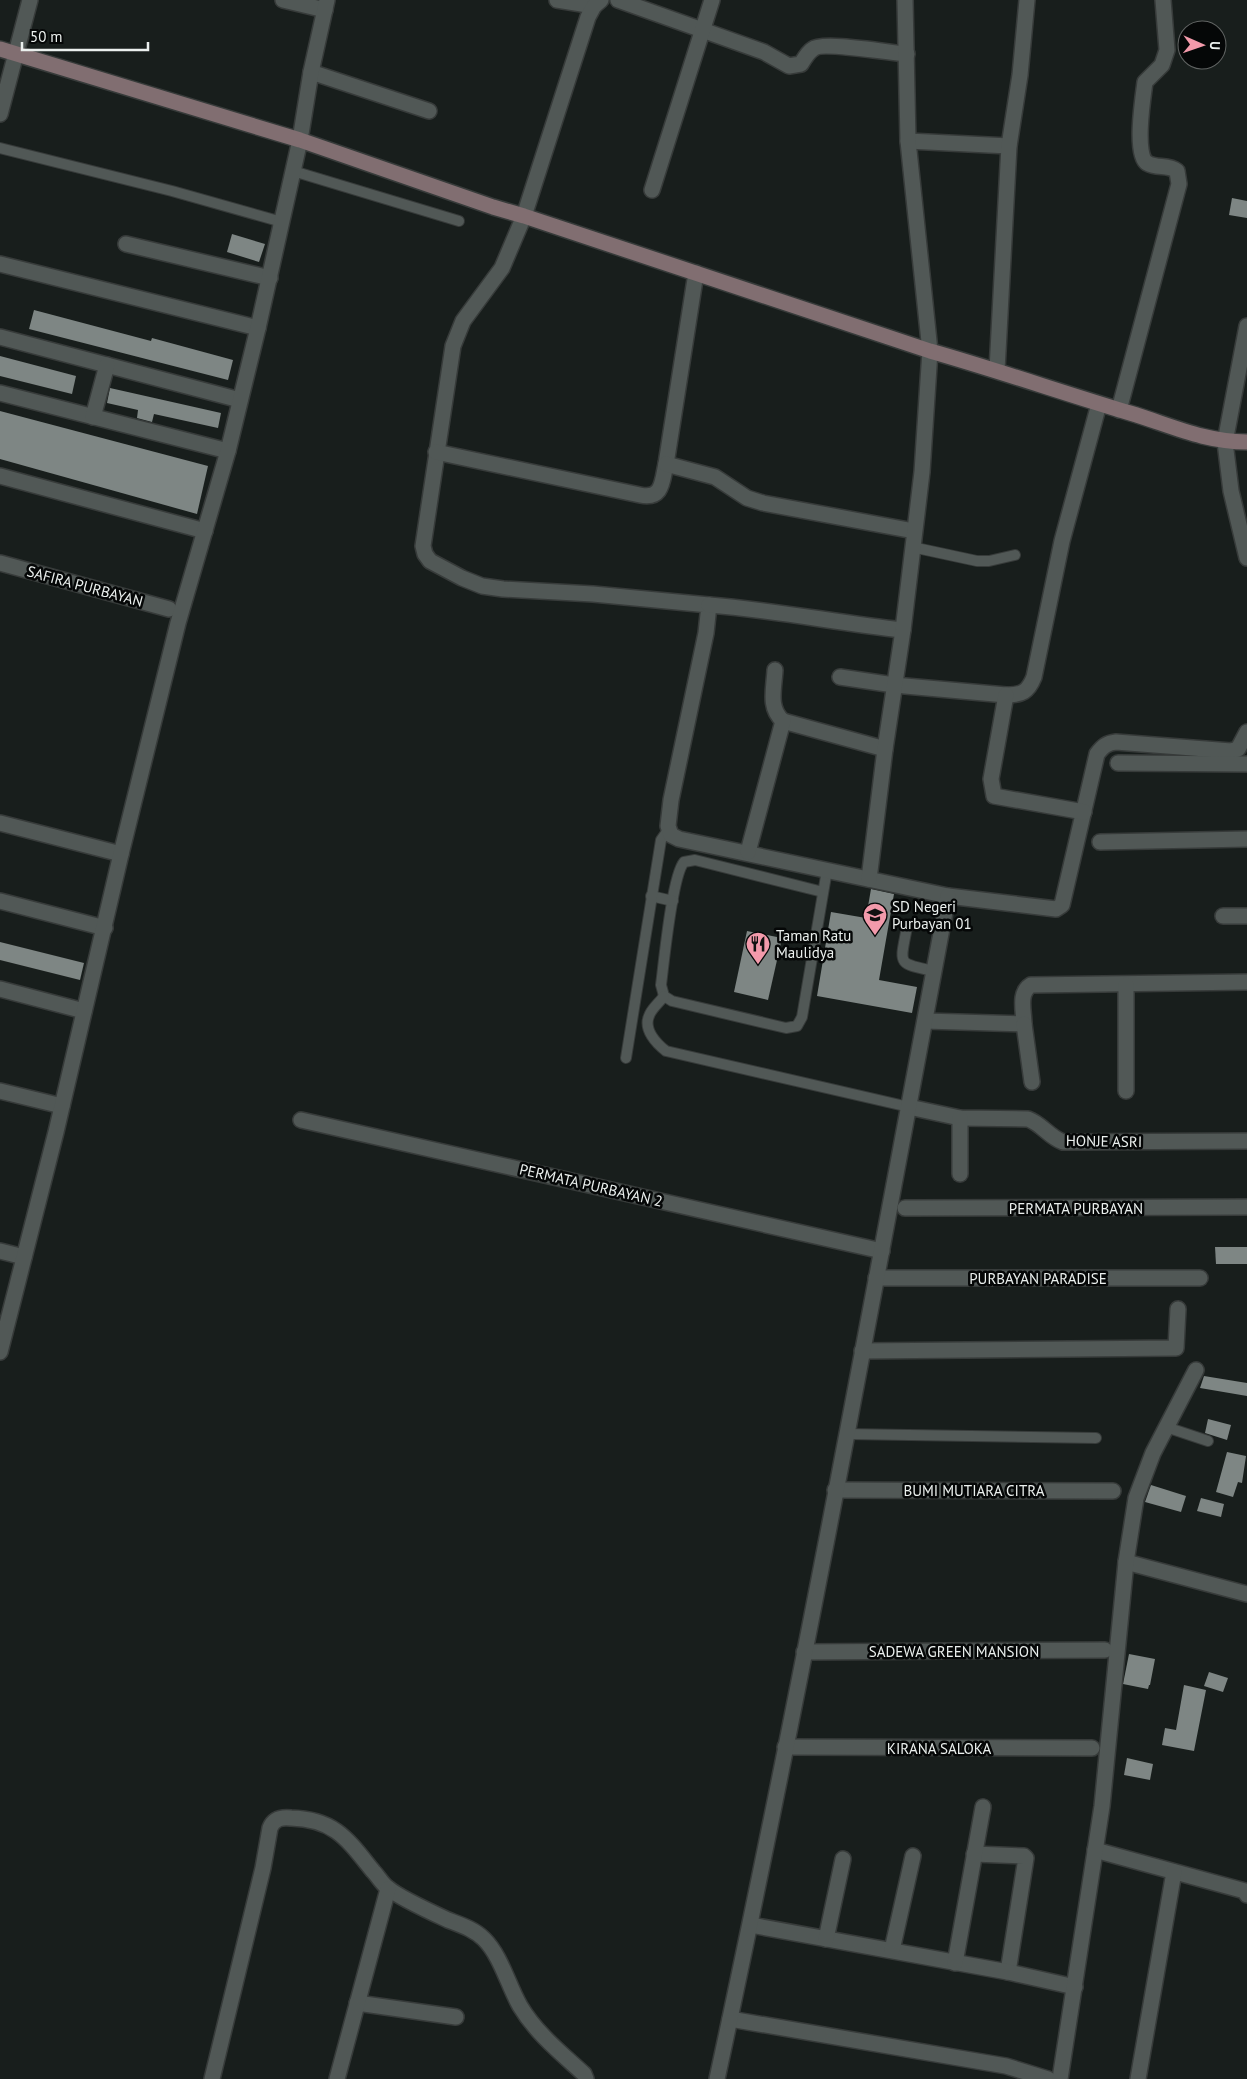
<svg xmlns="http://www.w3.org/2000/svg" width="1247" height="2079" font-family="'PT Sans',sans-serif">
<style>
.building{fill:#7e8684}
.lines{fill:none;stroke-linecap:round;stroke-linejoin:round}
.lane-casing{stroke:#373b3a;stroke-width:12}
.street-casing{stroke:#373b3a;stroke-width:18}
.secondary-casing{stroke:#373b3a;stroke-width:18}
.lane{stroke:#515856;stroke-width:10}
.street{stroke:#515856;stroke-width:15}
.secondary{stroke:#816e71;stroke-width:15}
.labels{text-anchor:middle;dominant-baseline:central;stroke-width:5;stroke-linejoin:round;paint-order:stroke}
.street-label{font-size:15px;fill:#ebf0ee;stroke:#050707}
.poi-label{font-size:15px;fill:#ebf0ee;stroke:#050707;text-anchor:start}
</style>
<rect width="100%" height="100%" fill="#181e1c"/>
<g class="building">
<path d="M 1232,198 L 1247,201 L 1247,218 L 1229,215 Z"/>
<path d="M 232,234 L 265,244 L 259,262 L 227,252 Z"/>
<path d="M 34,310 L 151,341 L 152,338 L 233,360 L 228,380 L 29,329 Z"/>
<path d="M 0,356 L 76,376 L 72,394 L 0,376 Z"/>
<path d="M 110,388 L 221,413 L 218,428 L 154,414 L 152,422 L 137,418 L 138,410 L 107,403 Z"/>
<path d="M 0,411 L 208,466 L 197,514 L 0,459 Z"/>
<path d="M 871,889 L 894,894 L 879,980 L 917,987 L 912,1013 L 817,996 L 831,912 L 866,918 Z"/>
<path d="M 747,931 L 782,938 L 768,1000 L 734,992 Z"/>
<path d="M 0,942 L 84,963 L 80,980 L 0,960 Z"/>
<path d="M 1215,1247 L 1247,1247 L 1247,1264 L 1216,1264 Z"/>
<path d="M 1204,1376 L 1247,1383 L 1247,1396 L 1200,1388 Z"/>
<path d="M 1208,1419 L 1231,1425 L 1227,1440 L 1205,1433 Z"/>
<path d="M 1227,1452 L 1246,1456 L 1242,1483 L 1238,1482 L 1233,1497 L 1216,1492 Z"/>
<path d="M 1151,1485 L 1186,1496 L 1181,1512 L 1145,1502 Z"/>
<path d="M 1201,1498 L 1224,1504 L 1221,1517 L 1197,1511 Z"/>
<path d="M 1129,1654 L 1155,1659 L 1150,1685 L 1149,1685 L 1148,1689 L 1123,1684 Z"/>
<path d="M 1209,1672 L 1228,1678 L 1223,1692 L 1204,1686 Z"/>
<path d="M 1184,1685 L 1206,1690 L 1194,1751 L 1162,1745 L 1165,1728 L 1176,1730 Z"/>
<path d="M 1127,1758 L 1153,1764 L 1150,1780 L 1124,1775 Z"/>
</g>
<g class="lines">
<defs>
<g id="lane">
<path d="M 0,148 L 172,191 L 282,222"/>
<path d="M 293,171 L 459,221"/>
<path d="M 912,547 L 977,561 L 989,561 L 1015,555"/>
<path d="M 823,892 L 695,860 L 684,862 C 672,876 664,962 661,985 L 664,996 L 672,1001 L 786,1028 L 797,1026 L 802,1017 L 827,870"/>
<path d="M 651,896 L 673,901"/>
<path d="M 907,927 C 900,965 896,963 934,971"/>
<path d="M 664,996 C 660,1002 651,1009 649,1016 C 643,1030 657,1044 666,1051 L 909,1107"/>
<path d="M 626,1058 L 661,840 L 668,830"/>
<path d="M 1166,1427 L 1208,1441"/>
<path d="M 846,1434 L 1096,1438"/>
</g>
<g id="street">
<path d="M 283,0 L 325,10"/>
<path d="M 557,0 L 594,6"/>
<path d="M 601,0 L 594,6 L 588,17 L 524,216 L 502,268 L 463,321 L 453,346 L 423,546 L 425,554 L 430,561 L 462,578 L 482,586 L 503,589 L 593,594 L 709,605 L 706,633 L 671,800 L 668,826 L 671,835 L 679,839 L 948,896 L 1056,909 L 1062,905 L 1097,754 C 1103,746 1107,743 1116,742 L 1231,751 L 1238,749 L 1247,732"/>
<path d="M 618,0 L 764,52 L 789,66 L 801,64 C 804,59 808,52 813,49 C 822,41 891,53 907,54"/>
<path d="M 311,72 L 429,111"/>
<path d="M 0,114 L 30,0"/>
<path d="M 908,141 L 1009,146"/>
<path d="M 652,190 L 712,0"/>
<path d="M 126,244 L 270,278"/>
<path d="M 0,264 L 258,328"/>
<path d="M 1247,326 L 1225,442 L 1231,491 L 1247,558"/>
<path d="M 0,337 L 240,400"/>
<path d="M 997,370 L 1009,146 L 1020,75 L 1027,0"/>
<path d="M 0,393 L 228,451"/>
<path d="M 1119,410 L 1179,184 L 1177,171 C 1168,164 1157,169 1147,163 C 1134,155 1143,97 1145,82 L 1162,65 L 1167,50 L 1163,0"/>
<path d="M 93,417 L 107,365"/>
<path d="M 436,452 L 640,495 C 663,500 662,481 666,464 L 696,273"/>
<path d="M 666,464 L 715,477 L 747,498 L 763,503 L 914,531"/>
<path d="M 0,476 L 205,531"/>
<path d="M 0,563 L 169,609"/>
<path d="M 709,605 C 774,610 838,623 903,630"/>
<path d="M 840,677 L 894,685 L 1006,695 C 1022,695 1028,692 1034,677 L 1062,541 L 1099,404"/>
<path d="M 1006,695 L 991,779 L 994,796 L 1084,812"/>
<path d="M 783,721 L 885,749"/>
<path d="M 1118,763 L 1247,764"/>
<path d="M 0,823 L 121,854"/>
<path d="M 1100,842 L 1247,839"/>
<path d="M 748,852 L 783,721 C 768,708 774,689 775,670"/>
<path d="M 869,879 L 885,749 L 903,630 L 922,472 L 930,351 L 908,141 L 905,0"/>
<path d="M 0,901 L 105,928"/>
<path d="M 1223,916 L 1247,916"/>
<path d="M 0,989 L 84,1011"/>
<path d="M 925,1021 L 1024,1024 C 1024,1011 1018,993 1031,985 L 1247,982"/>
<path d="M 1024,1024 L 1032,1082"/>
<path d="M 0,1091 L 62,1106"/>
<path d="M 1126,1091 L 1126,985"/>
<path d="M 909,1107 L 960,1118 L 1028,1119 C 1042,1124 1049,1137 1063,1142 L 1247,1141"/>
<path d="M 960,1118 L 960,1174"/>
<path d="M 301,1120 L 882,1251"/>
<path d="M 905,1208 L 1247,1207"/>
<path d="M 0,1251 L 24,1257"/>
<path d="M 876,1278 L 1200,1278"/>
<path d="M 862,1351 L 1176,1348 L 1178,1309"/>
<path d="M 0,1352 L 56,1132 L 121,854 L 178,623 L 228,451 L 258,328 L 300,140 L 311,72 L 327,0"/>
<path d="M 835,1490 L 1113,1491"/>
<path d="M 1126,1562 L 1247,1594"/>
<path d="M 804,1652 L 1105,1650"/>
<path d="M 785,1747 L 1092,1748"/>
<path d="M 1095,1850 L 1245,1891 L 1247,1895"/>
<path d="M 974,1854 L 1024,1856 L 1026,1858 L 1008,1972"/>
<path d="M 751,1925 L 1008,1972 L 1075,1987"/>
<path d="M 826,1939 L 843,1859"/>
<path d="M 892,1950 L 913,1856"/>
<path d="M 955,1963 L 983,1807"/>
<path d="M 357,2003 L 456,2017"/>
<path d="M 730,2019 L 1006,2066 L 1048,2079"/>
<path d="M 212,2079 L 263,1868 L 270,1828 C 274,1818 282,1817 291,1818 C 335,1819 348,1840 373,1871 C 378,1876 382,1884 388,1888 C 398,1897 435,1914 448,1920 C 461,1925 474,1929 484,1939 C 501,1956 508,1985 520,2006 C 536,2033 561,2053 584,2074 L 586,2079"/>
<path d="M 337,2079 L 388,1889"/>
<path d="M 717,2079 C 802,1686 874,1291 948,896"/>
<path d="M 1060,2079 L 1102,1806 L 1126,1562 L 1136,1498 L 1153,1453 L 1196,1370"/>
<path d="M 1138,2079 L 1174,1872"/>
</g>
<path id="secondary" d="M 0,49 L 300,140 L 493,207 L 524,216 L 930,351 C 997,370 1063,393 1130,413 C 1170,425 1204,442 1247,442"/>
</defs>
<use href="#lane" class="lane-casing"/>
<use href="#street" class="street-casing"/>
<use href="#secondary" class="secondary-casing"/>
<use href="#lane" class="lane"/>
<use href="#street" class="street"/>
<use href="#secondary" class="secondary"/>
</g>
<defs>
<symbol id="school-pin" viewBox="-11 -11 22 30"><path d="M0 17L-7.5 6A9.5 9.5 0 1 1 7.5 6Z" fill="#f39aab" stroke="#050707"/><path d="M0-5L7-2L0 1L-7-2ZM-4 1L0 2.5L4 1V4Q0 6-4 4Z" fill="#111"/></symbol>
<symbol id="restaurant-pin" viewBox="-11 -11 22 30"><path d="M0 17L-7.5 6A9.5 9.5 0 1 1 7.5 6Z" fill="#f39aab" stroke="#050707"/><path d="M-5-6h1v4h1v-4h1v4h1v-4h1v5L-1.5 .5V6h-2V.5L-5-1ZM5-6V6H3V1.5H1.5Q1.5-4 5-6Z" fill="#111"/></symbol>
</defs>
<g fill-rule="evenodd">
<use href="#school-pin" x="861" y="901" width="28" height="38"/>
<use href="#restaurant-pin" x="744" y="930" width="28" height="38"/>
</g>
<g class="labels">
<g class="street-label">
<text transform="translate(85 586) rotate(15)">SAFIRA PURBAYAN</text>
<text transform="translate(1104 1141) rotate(1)">HONJE ASRI</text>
<text transform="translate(591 1185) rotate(13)">PERMATA PURBAYAN 2</text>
<text x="1076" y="1208">PERMATA PURBAYAN</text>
<text x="1038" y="1278">PURBAYAN PARADISE</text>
<text x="974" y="1490">BUMI MUTIARA CITRA</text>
<text x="954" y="1651">SADEWA GREEN MANSION</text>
<text x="939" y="1748">KIRANA SALOKA</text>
</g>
<g class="poi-label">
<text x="892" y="906">SD Negeri<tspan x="892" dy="17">Purbayan 01</tspan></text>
<text x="776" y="935">Taman Ratu<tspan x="776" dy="17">Maulidya</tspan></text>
</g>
</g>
<g transform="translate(1202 45) rotate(92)"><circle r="24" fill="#050707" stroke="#616463"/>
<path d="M0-4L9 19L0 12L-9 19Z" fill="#f39aab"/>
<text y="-8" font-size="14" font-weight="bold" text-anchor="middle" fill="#ebf0ee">U</text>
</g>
<path d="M22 42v8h126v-8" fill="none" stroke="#ebf0ee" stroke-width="2.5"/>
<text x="30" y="42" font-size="15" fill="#ebf0ee" stroke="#050707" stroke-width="4" paint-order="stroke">50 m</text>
</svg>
